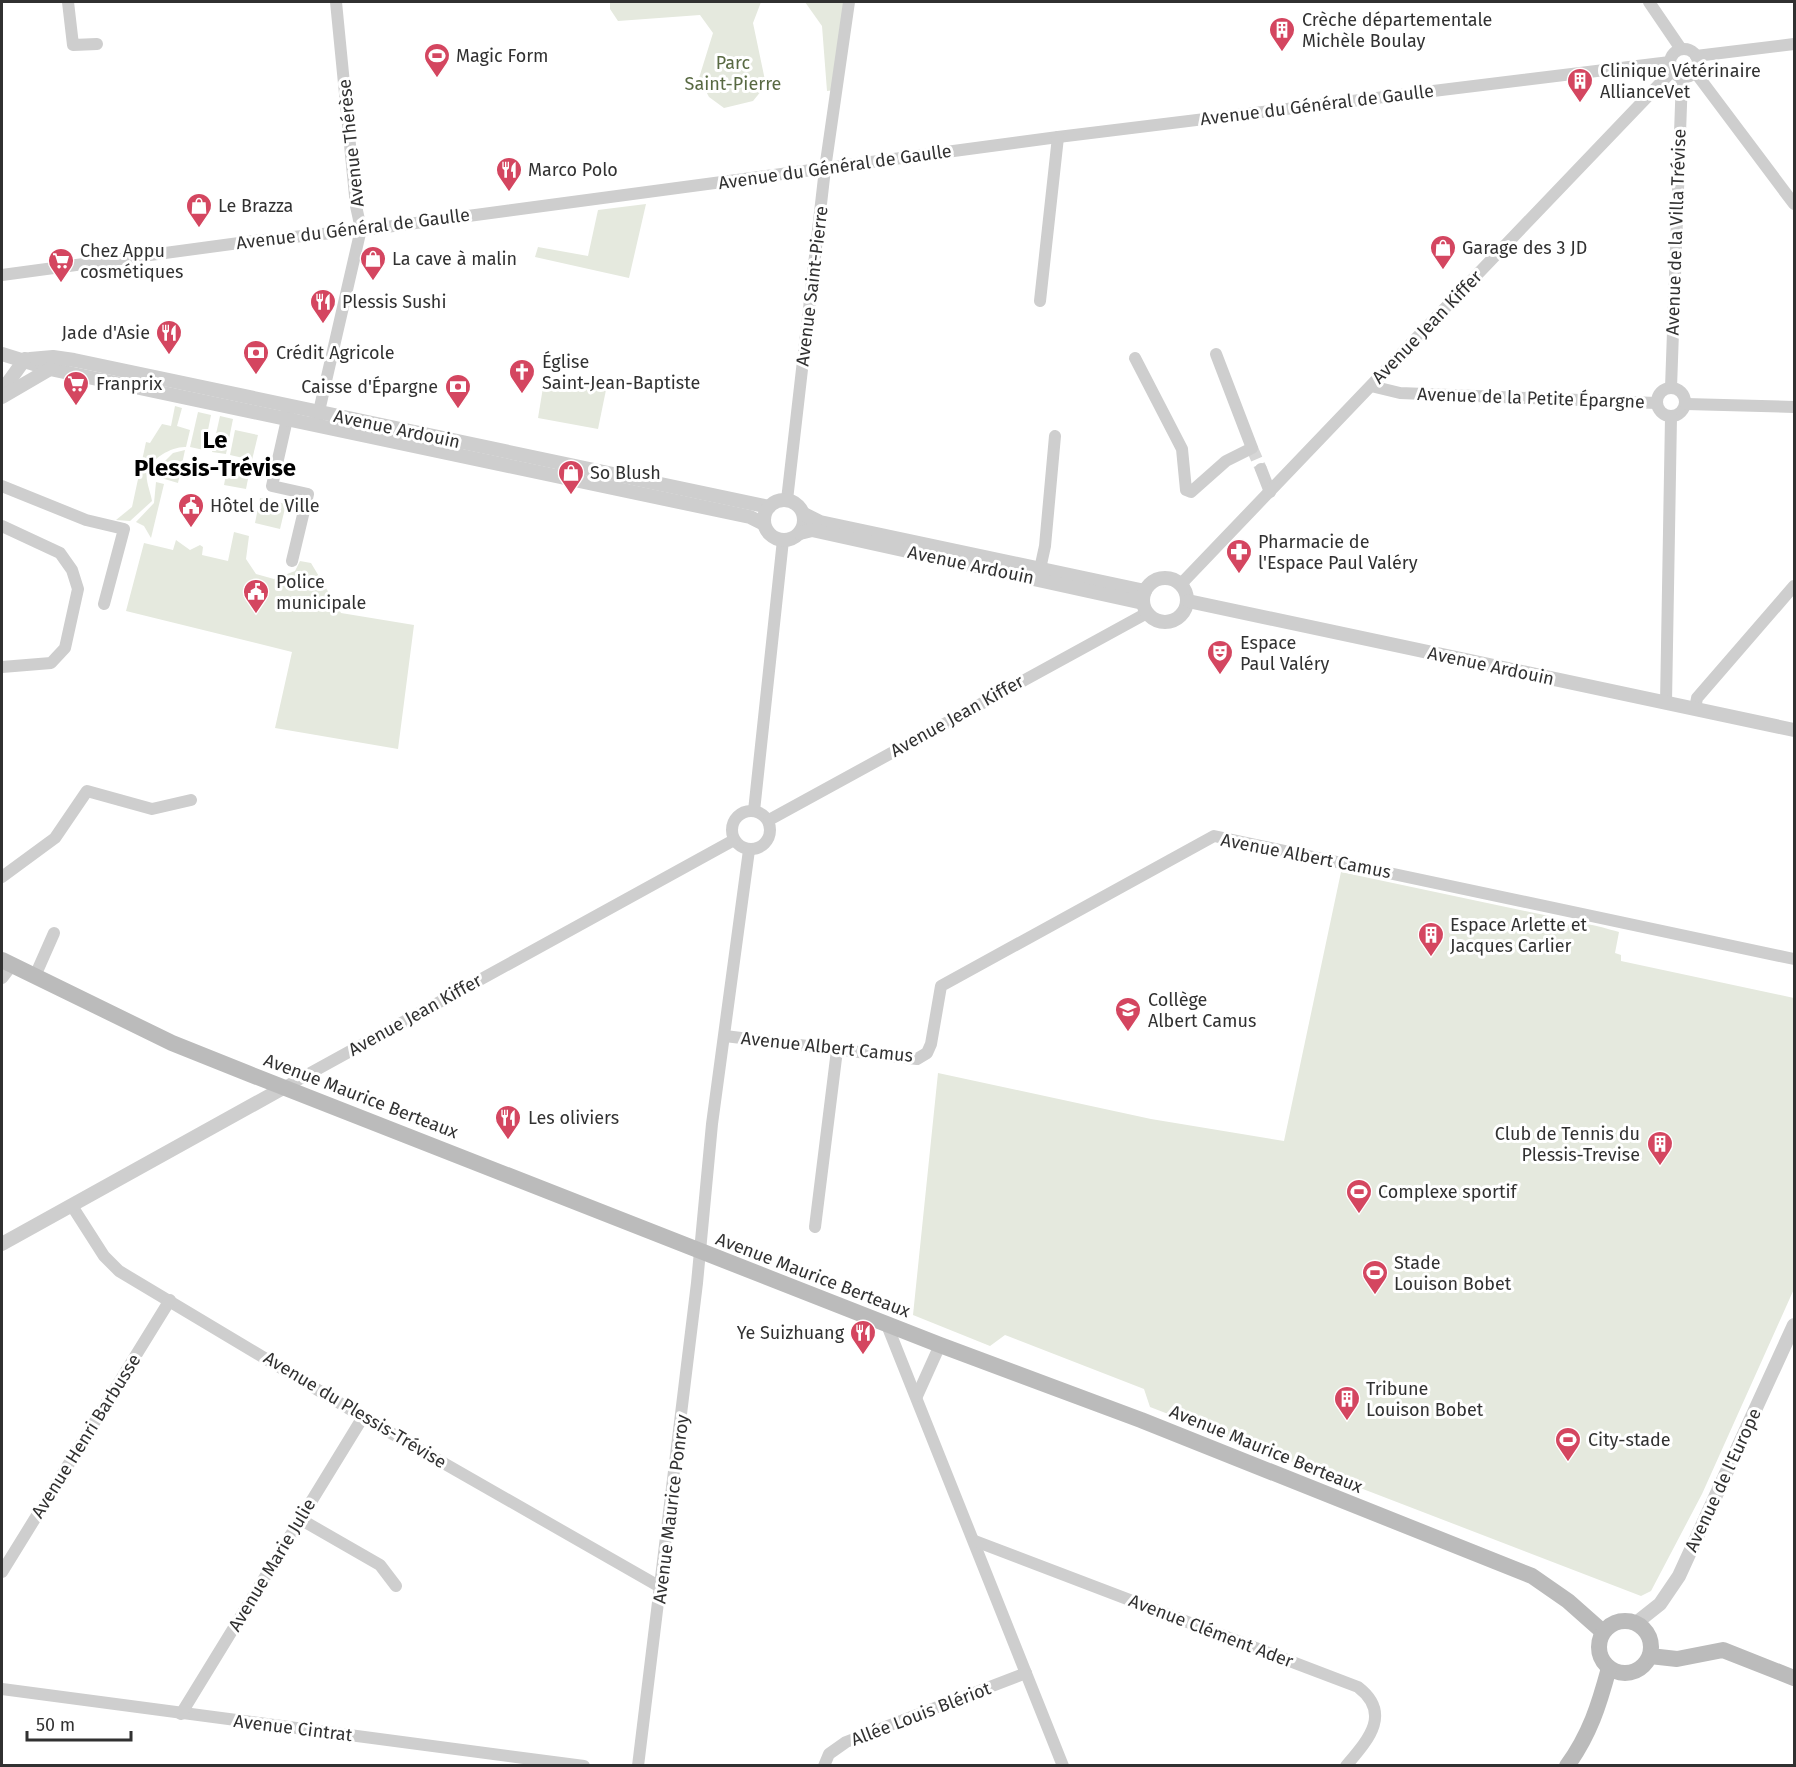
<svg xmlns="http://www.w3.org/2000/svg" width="1796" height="1767" font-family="'Fira Sans',sans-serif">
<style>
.green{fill:#e5e9de}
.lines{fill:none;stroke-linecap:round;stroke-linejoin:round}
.minor-tunnel{stroke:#d6d6d6;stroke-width:12;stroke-dasharray:12 6;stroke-linecap:butt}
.minor{stroke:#cecece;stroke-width:12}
.tertiary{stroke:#cecece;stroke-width:14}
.secondary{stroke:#bbb;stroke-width:16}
.labels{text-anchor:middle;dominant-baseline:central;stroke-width:6;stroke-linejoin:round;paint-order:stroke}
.poi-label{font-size:18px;fill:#313131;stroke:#fff;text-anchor:start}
.park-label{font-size:18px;fill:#586942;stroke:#fff}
.street-label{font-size:18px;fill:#313131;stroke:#fff}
.district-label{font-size:24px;font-weight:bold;fill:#000;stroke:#fff}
</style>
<rect width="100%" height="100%" fill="#fff"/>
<g class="green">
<path d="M 610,2 L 761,2 L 753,23 L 766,85 L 753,101 L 724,108 L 709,97 L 699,78 L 713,33 L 700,15 L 618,21 L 610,9 Z"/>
<path d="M 805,2 L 845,2 L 835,90 L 827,91 L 822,26 Z"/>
<path d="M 646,204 L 629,278 L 535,257 L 538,247 L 588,256 L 598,210 Z"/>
<path d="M 545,375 L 607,385 L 598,429 L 538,418 Z"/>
<path d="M 175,406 L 182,408 L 177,426 L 190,430 L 186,447 C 173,446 151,458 147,472 C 145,480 151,493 152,501 L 130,521 L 116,520 L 132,507 L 146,442 L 150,443 L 162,424 L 171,426 Z"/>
<path d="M 198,412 L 211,415 L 204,450 L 190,447 Z"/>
<path d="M 220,416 L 233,419 L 226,454 L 212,452 Z"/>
<path d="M 235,430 L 258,435 L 252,460 L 230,455 Z"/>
<path d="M 185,450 L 178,483 L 151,475 L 173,453 Z"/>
<path d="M 229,459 L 251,464 L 246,489 L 224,485 Z"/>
<path d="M 156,482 L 164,484 L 151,538 L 144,526 L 136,522 L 154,503 Z"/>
<path d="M 260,498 L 286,504 L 280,529 L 255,523 Z"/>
<path d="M 234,532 L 249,536 L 246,559 L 256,574 L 274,579 L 295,571 L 300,561 L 311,563 L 341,613 L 414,625 L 398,749 L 275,728 L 292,652 L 126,611 L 144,543 L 173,550 L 176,540 L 190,550 L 200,545 L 203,547 L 202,555 L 228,561 Z"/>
<path d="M 1341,872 L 1549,916 C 1561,930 1570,923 1585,924 C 1596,925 1608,929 1619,932 L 1615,953 L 1621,955 L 1621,961 L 1794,998 L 1794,1289 L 1702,1494 L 1651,1591 L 1641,1596 L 1150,1407 L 1144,1389 L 1005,1335 L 990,1346 L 913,1315 L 938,1073 L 1151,1119 L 1284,1141 Z"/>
</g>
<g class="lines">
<path class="minor-tunnel" d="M 1252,448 L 1261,469"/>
<g class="minor">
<path d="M 68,2 L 73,45 L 97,44"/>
<path d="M 1649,2 L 1681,49"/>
<circle cx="1684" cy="63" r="14"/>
<path d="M 1696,56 L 1794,44"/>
<path d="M 1695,72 L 1794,204"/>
<path d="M 2,275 L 254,241 L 371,229 L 1058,137 L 1670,62"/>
<path d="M 1040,301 L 1058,137"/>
<path d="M 1135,358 L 1182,449 L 1186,490 L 1191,492 L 1226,461 L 1252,448 L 1216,354"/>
<path d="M 1371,386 L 1400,393 L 1656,403"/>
<circle cx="1671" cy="402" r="14"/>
<path d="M 1671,388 L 1682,77"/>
<path d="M 1686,404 L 1794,407"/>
<path d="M 290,406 L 272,486 L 308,494 L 292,561"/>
<path d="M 317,420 L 361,229 L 356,206 L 336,2"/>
<path d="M 1261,469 L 1270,492"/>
<path d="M 2,486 L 86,520 L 124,529 L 104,604"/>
<path d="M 787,500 L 825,169 L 849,2"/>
<path d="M 2,526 L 60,553 L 72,570 L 78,589 L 65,648 L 51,663 L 2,667"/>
<path d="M 1040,569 L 1045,546 L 1055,436"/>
<path d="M 1181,584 L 1672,71"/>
<path d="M 1666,703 L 1671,417"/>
<path d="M 1695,709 L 1697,698 L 1794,586"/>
<circle cx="751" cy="830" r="19"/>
<path d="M 754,811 L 783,540"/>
<path d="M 769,820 L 1147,613"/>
<path d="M 2,877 L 55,838 L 87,791 L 152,809 L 191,800"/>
<path d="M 35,976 L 54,933"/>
<path d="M 2,978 L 12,965"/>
<path d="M 725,1036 L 917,1059 L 927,1053 L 931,1044 L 941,986 L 1214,836 L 1794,959"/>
<path d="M 285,1087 L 734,840"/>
<path d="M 72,1206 L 104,1256 L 119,1271 L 363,1417 L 662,1588"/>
<path d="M 815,1227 L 837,1050"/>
<path d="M 887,1325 L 1063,1766"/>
<path d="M 917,1396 L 940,1345"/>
<path d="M 300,1519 L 380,1565 L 396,1586"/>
<path d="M 975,1541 L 1358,1687 C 1393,1714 1367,1741 1346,1766"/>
<path d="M 2,1572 L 170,1300"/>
<path d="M 2,1689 L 584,1766"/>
<path d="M 181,1714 L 363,1417"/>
<path d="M 638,1766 L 697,1283 L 712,1124 L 749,850"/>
<path d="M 824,1766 L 829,1754 L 846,1742 L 1026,1673"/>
</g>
<g class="tertiary">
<path d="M 2,354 L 50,369 L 750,517 L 764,524"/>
<path d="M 30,359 L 53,357 L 74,360 L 769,507"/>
<path d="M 2,391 L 25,359"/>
<path d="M 2,397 L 50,369"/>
<circle cx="784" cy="520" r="20"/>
<path d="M 804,514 L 820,522 L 1145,591"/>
<path d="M 800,533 L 812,530 L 1143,603"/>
<circle cx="1165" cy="600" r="22"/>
<path d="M 1188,601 L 1794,730"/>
<path d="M 2,1244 L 285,1087"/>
<path d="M 1636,1623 L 1660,1604 L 1679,1576 L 1794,1325"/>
</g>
<g class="secondary">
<path d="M 2,960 L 172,1043 L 247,1073 L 940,1345 L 1141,1420 L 1532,1576 L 1568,1601 L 1603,1632"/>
<circle cx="1625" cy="1647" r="26"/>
<path d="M 1650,1656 L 1677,1659 L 1723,1650 L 1794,1678"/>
<path d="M 1567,1766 C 1590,1734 1599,1705 1609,1668"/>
</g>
</g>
<defs>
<symbol id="building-pin" viewBox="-11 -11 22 30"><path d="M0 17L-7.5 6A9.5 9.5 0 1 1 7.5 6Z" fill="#d44660" stroke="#fff"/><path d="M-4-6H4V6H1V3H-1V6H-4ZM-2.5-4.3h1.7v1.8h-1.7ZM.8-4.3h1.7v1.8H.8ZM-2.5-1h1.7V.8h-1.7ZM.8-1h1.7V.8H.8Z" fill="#fff"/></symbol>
<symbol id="stadium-pin" viewBox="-11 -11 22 30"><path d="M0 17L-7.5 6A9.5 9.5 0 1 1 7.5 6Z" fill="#d44660" stroke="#fff"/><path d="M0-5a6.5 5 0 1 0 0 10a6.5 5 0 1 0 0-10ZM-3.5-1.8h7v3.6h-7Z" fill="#fff"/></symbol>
<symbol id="restaurant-pin" viewBox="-11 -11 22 30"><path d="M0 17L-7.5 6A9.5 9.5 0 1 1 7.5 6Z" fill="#d44660" stroke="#fff"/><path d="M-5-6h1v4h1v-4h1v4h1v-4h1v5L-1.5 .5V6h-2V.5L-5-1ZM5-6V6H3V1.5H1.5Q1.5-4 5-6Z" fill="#fff"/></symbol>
<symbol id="shop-pin" viewBox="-11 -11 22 30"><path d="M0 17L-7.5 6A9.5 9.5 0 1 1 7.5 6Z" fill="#d44660" stroke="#fff"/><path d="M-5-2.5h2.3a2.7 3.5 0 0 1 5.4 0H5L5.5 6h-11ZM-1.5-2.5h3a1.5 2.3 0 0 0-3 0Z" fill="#fff"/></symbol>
<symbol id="supermarket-pin" viewBox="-11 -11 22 30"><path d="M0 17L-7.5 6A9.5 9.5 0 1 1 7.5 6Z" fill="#d44660" stroke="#fff"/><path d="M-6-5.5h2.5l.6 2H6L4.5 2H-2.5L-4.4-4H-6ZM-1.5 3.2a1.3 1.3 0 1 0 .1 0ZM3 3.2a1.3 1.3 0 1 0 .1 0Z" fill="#fff"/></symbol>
<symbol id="bank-pin" viewBox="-11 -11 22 30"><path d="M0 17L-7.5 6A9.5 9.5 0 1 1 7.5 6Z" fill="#d44660" stroke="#fff"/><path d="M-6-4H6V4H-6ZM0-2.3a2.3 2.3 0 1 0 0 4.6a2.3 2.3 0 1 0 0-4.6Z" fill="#fff"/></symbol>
<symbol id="church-pin" viewBox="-11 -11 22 30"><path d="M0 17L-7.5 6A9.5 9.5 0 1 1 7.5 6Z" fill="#d44660" stroke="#fff"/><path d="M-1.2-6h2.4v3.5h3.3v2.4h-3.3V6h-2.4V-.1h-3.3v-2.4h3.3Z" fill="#fff"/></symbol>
<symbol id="civic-pin" viewBox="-11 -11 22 30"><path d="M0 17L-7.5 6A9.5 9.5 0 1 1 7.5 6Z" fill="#d44660" stroke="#fff"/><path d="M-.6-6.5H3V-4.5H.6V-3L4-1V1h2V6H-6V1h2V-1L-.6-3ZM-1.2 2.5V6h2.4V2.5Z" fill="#fff"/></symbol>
<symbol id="pharmacy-pin" viewBox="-11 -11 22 30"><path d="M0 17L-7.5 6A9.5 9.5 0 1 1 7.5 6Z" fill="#d44660" stroke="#fff"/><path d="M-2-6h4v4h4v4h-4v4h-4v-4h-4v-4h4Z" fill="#fff"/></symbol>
<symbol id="theatre-pin" viewBox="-11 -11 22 30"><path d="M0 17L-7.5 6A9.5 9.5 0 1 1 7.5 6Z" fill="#d44660" stroke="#fff"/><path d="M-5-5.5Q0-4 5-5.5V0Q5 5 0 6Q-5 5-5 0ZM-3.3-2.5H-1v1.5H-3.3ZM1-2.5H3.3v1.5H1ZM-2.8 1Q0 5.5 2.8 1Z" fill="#fff"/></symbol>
<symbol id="school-pin" viewBox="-11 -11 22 30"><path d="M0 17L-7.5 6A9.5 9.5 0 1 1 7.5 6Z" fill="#d44660" stroke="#fff"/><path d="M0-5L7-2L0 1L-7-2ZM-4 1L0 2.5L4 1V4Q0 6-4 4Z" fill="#fff"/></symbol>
</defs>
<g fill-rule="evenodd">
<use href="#building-pin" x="1267" y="15" width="30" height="40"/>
<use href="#stadium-pin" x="422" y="41" width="30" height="40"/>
<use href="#building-pin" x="1565" y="66" width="30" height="40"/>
<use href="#restaurant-pin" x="494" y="155" width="30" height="40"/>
<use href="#shop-pin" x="184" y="191" width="30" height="40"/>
<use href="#shop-pin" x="1428" y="233" width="30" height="40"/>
<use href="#shop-pin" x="358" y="244" width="30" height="40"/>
<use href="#supermarket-pin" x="46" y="246" width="30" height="40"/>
<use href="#restaurant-pin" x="308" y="287" width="30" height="40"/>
<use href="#restaurant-pin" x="154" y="318" width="30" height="40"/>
<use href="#bank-pin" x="241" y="338" width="30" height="40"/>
<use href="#church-pin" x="507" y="357" width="30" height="40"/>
<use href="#supermarket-pin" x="61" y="369" width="30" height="40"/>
<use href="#bank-pin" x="443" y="372" width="30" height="40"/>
<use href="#shop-pin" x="556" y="458" width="30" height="40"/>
<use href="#civic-pin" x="176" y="491" width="30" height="40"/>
<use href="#pharmacy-pin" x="1224" y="537" width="30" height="40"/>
<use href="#civic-pin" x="241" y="577" width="30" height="40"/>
<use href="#theatre-pin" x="1205" y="638" width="30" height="40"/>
<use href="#building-pin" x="1416" y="920" width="30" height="40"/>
<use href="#school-pin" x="1113" y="995" width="30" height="40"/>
<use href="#restaurant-pin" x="493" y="1103" width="30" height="40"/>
<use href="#building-pin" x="1645" y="1129" width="30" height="40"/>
<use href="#stadium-pin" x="1344" y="1177" width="30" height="40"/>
<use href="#stadium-pin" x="1360" y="1258" width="30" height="40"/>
<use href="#restaurant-pin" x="848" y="1318" width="30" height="40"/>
<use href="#building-pin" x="1332" y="1384" width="30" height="40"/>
<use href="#stadium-pin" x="1553" y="1425" width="30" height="40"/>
</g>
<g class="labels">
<g class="poi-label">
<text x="1302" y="20">Crèche départementale<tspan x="1302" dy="21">Michèle Boulay</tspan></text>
<text x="456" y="56">Magic Form</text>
<text x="1600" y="71">Clinique Vétérinaire<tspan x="1600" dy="21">AllianceVet</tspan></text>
<text x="528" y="170">Marco Polo</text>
<text x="218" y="206">Le Brazza</text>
<text x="1462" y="248">Garage des 3 JD</text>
<text x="80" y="251">Chez Appu<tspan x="80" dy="21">cosmétiques</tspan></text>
<text x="392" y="259">La cave à malin</text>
<text x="342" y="302">Plessis Sushi</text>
<text x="150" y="333" text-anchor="end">Jade d'Asie</text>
<text x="276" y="353">Crédit Agricole</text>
<text x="542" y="362">Église<tspan x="542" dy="21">Saint-Jean-Baptiste</tspan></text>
<text x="96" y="384">Franprix</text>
<text x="438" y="387" text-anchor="end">Caisse d'Épargne</text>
<text x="590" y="473">So Blush</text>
<text x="210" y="506">Hôtel de Ville</text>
<text x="1258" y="542">Pharmacie de<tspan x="1258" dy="21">l'Espace Paul Valéry</tspan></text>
<text x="276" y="582">Police<tspan x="276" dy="21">municipale</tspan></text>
<text x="1240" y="643">Espace<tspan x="1240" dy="21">Paul Valéry</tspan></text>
<text x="1450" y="925">Espace Arlette et<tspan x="1450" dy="21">Jacques Carlier</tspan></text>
<text x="1148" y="1000">Collège<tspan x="1148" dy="21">Albert Camus</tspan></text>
<text x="528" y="1118">Les oliviers</text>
<text x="1640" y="1134" text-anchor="end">Club de Tennis du<tspan x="1640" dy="21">Plessis-Trevise</tspan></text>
<text x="1378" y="1192">Complexe sportif</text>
<text x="1394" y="1263">Stade<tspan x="1394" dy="21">Louison Bobet</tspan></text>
<text x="844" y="1333" text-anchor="end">Ye Suizhuang</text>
<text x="1366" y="1389">Tribune<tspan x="1366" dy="21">Louison Bobet</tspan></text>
<text x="1588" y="1440">City-stade</text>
</g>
<g class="park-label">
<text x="733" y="63">Parc<tspan x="733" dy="21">Saint-Pierre</tspan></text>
</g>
<g class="street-label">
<text transform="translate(1317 105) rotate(-7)">Avenue du Général de Gaulle</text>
<text transform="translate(351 143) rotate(-96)">Avenue Thérèse</text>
<text transform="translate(835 167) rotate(-8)">Avenue du Général de Gaulle</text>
<text transform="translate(353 229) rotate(-7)">Avenue du Général de Gaulle</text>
<text transform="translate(1676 232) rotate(-88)">Avenue de la Villa Trévise</text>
<text transform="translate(812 286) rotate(-83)">Avenue Saint-Pierre</text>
<text transform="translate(1427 327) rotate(-46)">Avenue Jean Kiffer</text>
<text transform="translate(1531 398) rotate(2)">Avenue de la Petite Épargne</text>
<text transform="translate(397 429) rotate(12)">Avenue Ardouin</text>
<text transform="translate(971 565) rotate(12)">Avenue Ardouin</text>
<text transform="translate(1491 666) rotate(12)">Avenue Ardouin</text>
<text transform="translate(957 716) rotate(-29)">Avenue Jean Kiffer</text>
<text transform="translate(1306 856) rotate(11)">Avenue Albert Camus</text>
<text transform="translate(415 1015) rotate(-29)">Avenue Jean Kiffer</text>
<text transform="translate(827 1047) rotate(6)">Avenue Albert Camus</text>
<text transform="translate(361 1096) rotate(21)">Avenue Maurice Berteaux</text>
<text transform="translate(813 1275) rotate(21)">Avenue Maurice Berteaux</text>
<text transform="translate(355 1410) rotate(31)">Avenue du Plessis-Trévise</text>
<text transform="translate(86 1436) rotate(-58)">Avenue Henri Barbusse</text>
<text transform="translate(1266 1449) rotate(22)">Avenue Maurice Berteaux</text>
<text transform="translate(1723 1480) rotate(-65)">Avenue de l'Europe</text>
<text transform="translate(671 1509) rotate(-83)">Avenue Maurice Ponroy</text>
<text transform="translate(272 1565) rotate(-59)">Avenue Marie Julie</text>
<text transform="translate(1211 1631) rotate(21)">Avenue Clément Ader</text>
<text transform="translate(921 1714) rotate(-21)">Allée Louis Blériot</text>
<text transform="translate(293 1728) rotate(7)">Avenue Cintrat</text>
</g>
<g class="district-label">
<text x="215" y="440">Le<tspan x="215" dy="28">Plessis-Trévise</tspan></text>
</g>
</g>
<rect width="1796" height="1767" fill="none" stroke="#313131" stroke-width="6"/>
<path d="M27 1731v9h104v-9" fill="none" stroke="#313131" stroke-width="3"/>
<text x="36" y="1731" font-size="18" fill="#313131" stroke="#ffffff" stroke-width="4.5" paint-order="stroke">50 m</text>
</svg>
